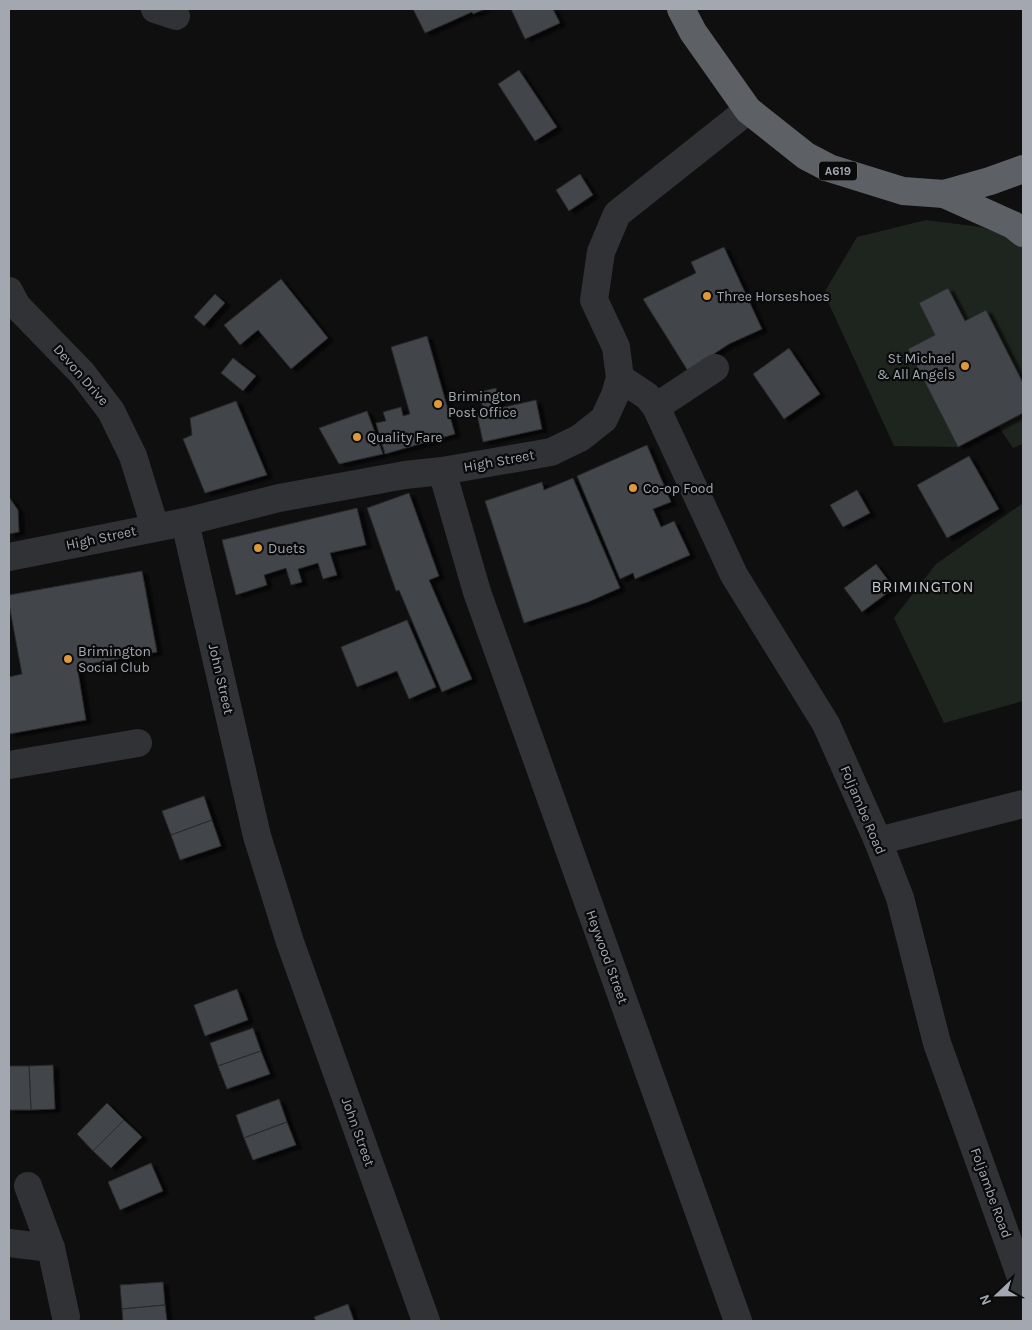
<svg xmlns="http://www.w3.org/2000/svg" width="1032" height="1330" font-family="Karla,sans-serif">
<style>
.green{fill:#1e241e}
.building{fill:#434548;stroke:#292a2c;filter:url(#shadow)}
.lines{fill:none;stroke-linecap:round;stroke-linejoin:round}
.minor{stroke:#313235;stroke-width:28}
.highway{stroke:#5d6065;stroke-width:28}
.poi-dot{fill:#df9938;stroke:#0a0a0b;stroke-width:2}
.labels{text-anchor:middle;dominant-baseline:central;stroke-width:4.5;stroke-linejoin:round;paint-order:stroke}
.shield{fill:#0a0a0b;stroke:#74787e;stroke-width:1}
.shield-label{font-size:12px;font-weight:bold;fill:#a2a7b0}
.poi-label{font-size:14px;fill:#a2a7b0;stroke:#0a0a0b;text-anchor:start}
.street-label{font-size:14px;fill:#a2a7b0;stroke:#0a0a0b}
.quarter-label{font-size:16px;letter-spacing:1px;fill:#c2c6cc;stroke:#0a0a0b}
</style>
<defs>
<filter id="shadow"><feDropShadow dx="5.5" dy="3" stdDeviation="1" flood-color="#0009"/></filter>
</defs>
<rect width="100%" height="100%" fill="#0f0f10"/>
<g class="green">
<path d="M 926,220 L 981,227 L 1023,242 L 1023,444 L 1013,448 L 998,426 L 958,447 L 894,446 L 824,293 L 857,237 Z"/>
<path d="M 1023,503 L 1023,701 L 944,723 L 894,618 L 936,564 Z"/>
</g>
<g class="building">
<path d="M 413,9 L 485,9 L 473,14 L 472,12 L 425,33 Z"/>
<path d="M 511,9 L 553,9 L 560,23 L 525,39 Z"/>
<path d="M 519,70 L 557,127 L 535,141 L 498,84 Z"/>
<path d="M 580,174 L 593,195 L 569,211 L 556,190 Z"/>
<path d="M 724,247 L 762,329 L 729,344 L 688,371 L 643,299 L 696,273 L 691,262 Z"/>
<path d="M 281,279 L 328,338 L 291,369 L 258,330 L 240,345 L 224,325 Z"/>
<path d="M 948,288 L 965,321 L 986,310 L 1023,383 L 1023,413 L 958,447 L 908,349 L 935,335 L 919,303 Z"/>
<path d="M 215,294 L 225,303 L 204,326 L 194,317 Z"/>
<path d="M 427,336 L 455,434 L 385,454 L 376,423 L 386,421 L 383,412 L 401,407 L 403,416 L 410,414 L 391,347 Z"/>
<path d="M 789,348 L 820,394 L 784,419 L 753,374 Z"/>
<path d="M 233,358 L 256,376 L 243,391 L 221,373 Z"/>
<path d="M 496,388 L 500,408 L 536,400 L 542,429 L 483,442 L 477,414 L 484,412 L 479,392 Z"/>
<path d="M 236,401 L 267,475 L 205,493 L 183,439 L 192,435 L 190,418 Z"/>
<path d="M 367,411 L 383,454 L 339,464 L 319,428 Z"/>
<path d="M 647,445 L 671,502 L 653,509 L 661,527 L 674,521 L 690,555 L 635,579 L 633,573 L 620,579 L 577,476 Z"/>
<path d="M 969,456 L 999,509 L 947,538 L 917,485 Z"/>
<path d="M 573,478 L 620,588 L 588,602 L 524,623 L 485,501 L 542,482 L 544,490 Z"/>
<path d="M 857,490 L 870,513 L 843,527 L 830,505 Z"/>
<path d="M 409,493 L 439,576 L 429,580 L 472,679 L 442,692 L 399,590 L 396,591 L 367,508 Z"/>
<path d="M 9,497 L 18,510 L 19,532 L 9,534 Z"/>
<path d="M 357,508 L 366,545 L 330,553 L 337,575 L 323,579 L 318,563 L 298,569 L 302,582 L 291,585 L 286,568 L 264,575 L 267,585 L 236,595 L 222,540 Z"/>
<path d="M 876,564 L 894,588 L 862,612 L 844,588 Z"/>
<path d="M 142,571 L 157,652 L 77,666 L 86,720 L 9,734 L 9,677 L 22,674 L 9,604 L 9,595 Z"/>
<path d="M 407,620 L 436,687 L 409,699 L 397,671 L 357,687 L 341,647 Z"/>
<path d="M 204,796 L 212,820 L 171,835 L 162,811 Z"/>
<path d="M 212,820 L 221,846 L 180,860 L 171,835 Z"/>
<path d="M 237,989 L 248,1020 L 205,1036 L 194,1005 Z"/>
<path d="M 253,1028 L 261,1051 L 218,1066 L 210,1043 Z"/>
<path d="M 261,1051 L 270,1074 L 227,1089 L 218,1066 Z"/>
<path d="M 53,1065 L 55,1109 L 31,1110 L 29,1066 Z"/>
<path d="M 9,1066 L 29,1066 L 31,1110 L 9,1110 Z"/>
<path d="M 279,1099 L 287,1122 L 244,1138 L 236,1115 Z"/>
<path d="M 107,1103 L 124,1120 L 93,1151 L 77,1134 Z"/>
<path d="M 124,1120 L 142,1137 L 111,1168 L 93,1151 Z"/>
<path d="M 287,1122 L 296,1145 L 253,1160 L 244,1138 Z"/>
<path d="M 151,1163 L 163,1191 L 120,1210 L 108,1182 Z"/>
<path d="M 163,1282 L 165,1305 L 122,1309 L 120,1285 Z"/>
<path d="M 348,1304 L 354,1321 L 316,1321 L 314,1317 Z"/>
<path d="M 165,1305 L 167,1321 L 123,1321 L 122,1309 Z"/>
</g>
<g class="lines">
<g class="minor">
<path d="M 155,9 L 176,16"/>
<path d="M 9,291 L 17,306 L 82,373 L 111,411 L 133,456 L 155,527"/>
<path d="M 620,378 L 647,396 L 656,407 L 734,575 L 826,724 L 878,841 L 900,898 L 937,1043 L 1023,1283"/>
<path d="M 656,407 L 715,368"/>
<path d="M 442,471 L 477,592 L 738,1321"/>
<path d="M 185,522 L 257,836 L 290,942 L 426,1321"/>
<path d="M 9,557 L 185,522 L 279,498 L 405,475 L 442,471 L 551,452 L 580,438 L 604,419 L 615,395 L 620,378 L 616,347 L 594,300 L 601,252 L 617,214 L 748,110"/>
<path d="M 9,765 L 138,743"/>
<path d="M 878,841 L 1023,804"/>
<path d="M 28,1186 L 51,1248"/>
<path d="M 9,1243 L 51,1248 L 66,1317"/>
</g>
<g class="highway">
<path d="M 681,9 L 693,32 L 748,110 L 806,156 L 829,168 L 903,191 L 944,194 L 990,181 L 1023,169"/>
<path d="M 944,194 L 1013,225 L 1023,233"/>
</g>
</g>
<g class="poi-dot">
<circle cx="707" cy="296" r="5"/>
<circle cx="965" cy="366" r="5"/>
<circle cx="438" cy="404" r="5"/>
<circle cx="357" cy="437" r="5"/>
<circle cx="633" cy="488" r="5"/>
<circle cx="258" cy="548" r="5"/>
<circle cx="68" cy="659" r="5"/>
</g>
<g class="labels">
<rect class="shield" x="819" y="161.5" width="38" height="19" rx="4"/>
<g class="shield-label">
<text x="838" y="171">A619</text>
</g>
<g class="poi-label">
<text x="717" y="296">Three Horseshoes</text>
<text x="955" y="358" text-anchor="end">St Michael<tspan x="955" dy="16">&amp; All Angels</tspan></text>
<text x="448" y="396">Brimington<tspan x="448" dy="16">Post Office</tspan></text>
<text x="367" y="437">Quality Fare</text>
<text x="643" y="488">Co-op Food</text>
<text x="268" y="548">Duets</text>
<text x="78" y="651">Brimington<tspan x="78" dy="16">Social Club</tspan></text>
</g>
<g class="street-label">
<text transform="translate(81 375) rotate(49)">Devon Drive</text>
<text transform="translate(499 461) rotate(-10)">High Street</text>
<text transform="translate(101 538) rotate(-12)">High Street</text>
<text transform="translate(221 679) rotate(77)">John Street</text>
<text transform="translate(863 810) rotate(67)">Foljambe Road</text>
<text transform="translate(607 957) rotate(70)">Heywood Street</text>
<text transform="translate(358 1132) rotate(70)">John Street</text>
<text transform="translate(991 1193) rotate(70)">Foljambe Road</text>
</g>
<g class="quarter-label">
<text x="923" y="586">BRIMINGTON</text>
</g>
</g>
<rect width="1032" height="1330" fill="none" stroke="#a2a7b0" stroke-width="20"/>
<g transform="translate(997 1295) rotate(248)" stroke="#0a0a0b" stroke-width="4" paint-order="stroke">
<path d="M0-4L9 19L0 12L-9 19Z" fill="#a2a7b0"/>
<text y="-8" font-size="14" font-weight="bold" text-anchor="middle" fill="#a2a7b0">N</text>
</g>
</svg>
